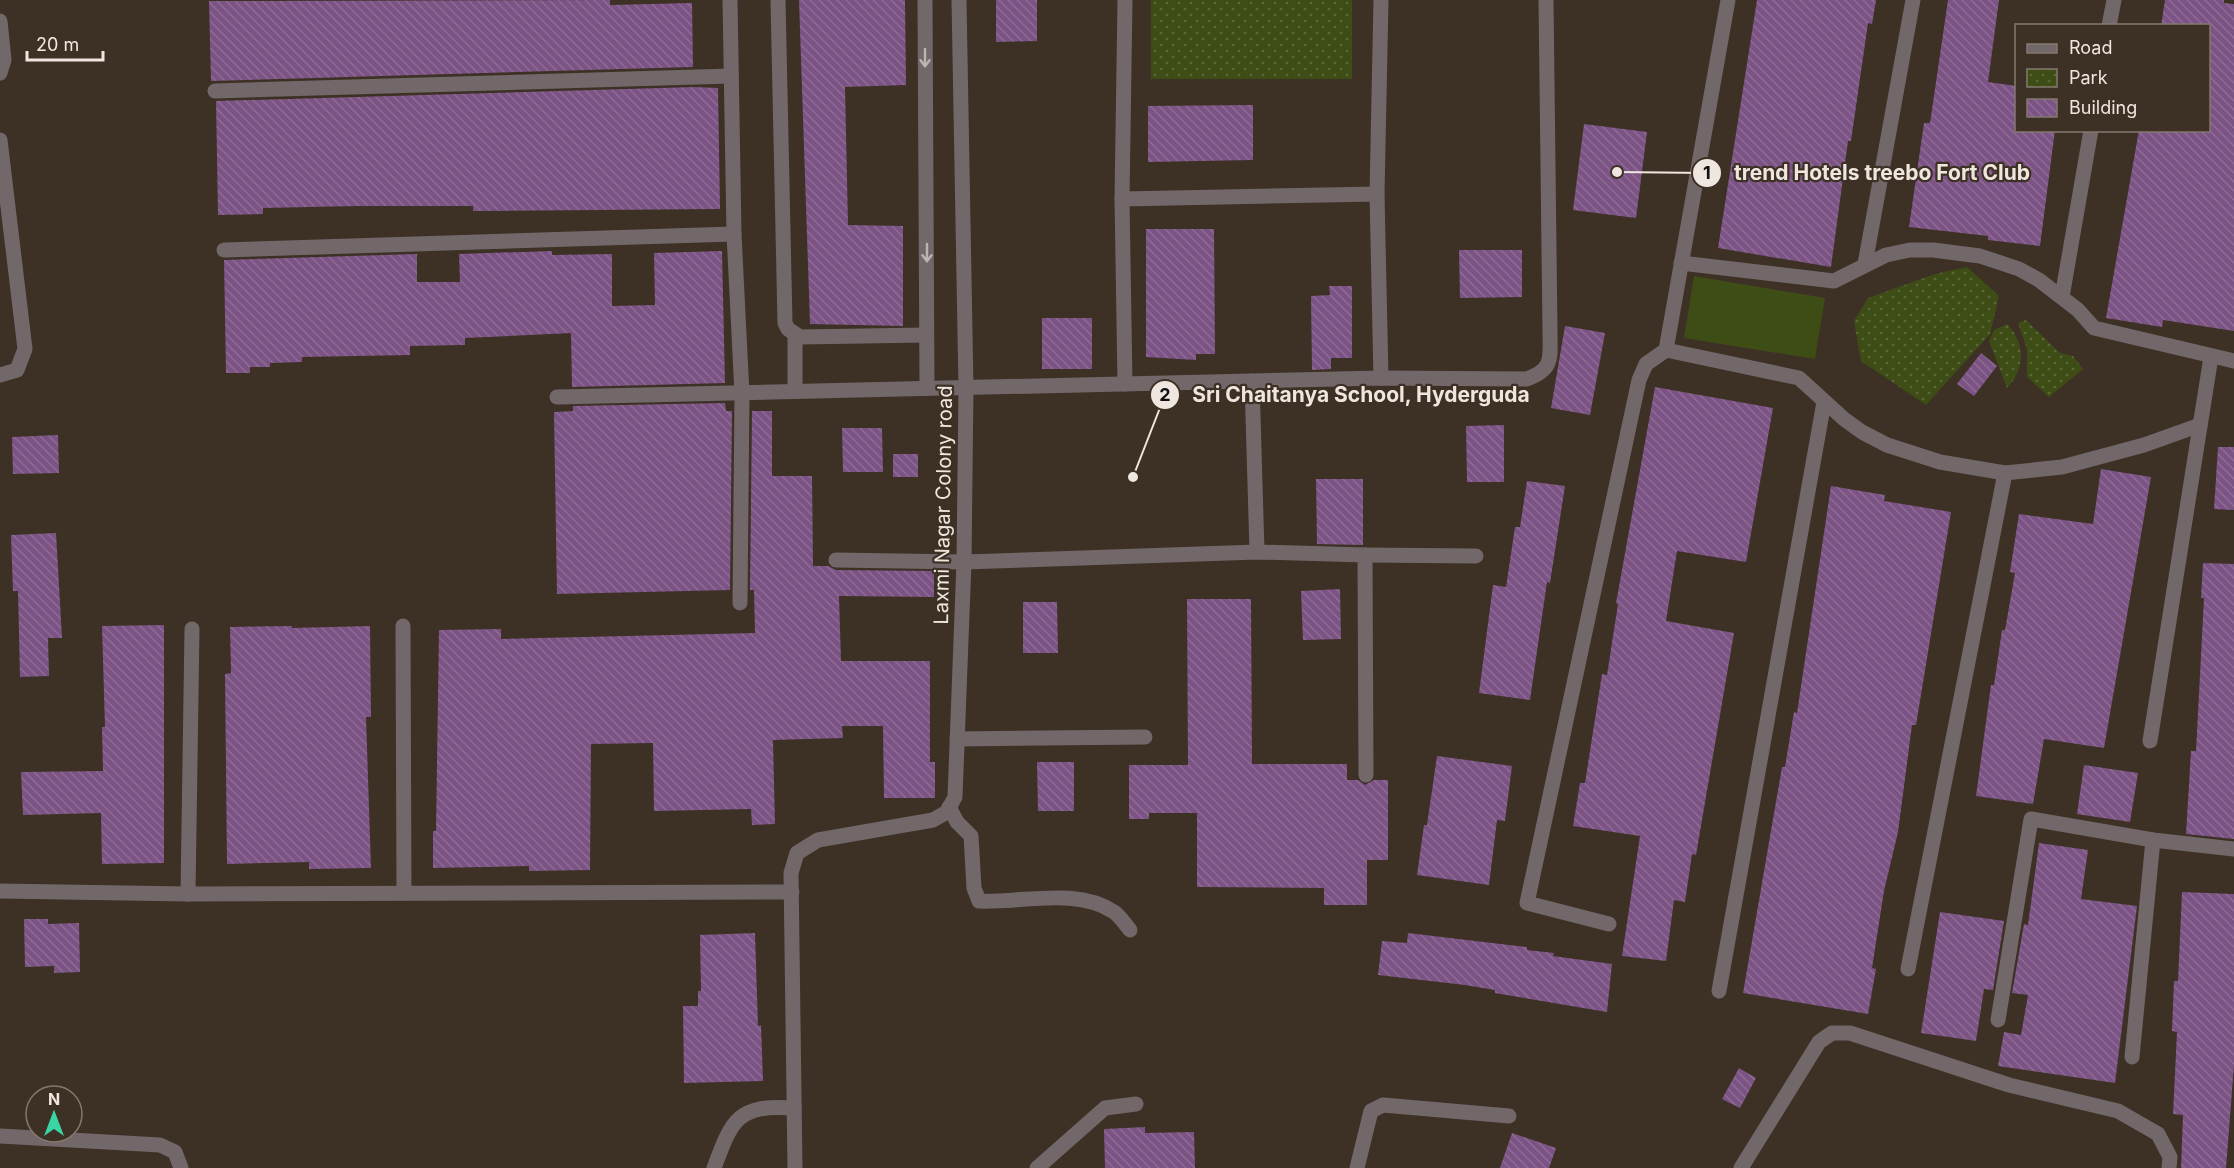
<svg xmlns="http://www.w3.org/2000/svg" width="2234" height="1168" font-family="Inter,sans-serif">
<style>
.park{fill:url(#park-dots)}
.pitch{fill:#3e4d16}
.building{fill:url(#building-back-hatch)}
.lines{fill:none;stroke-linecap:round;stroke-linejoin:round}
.lane{stroke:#72686a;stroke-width:15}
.street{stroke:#72686a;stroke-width:15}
.oneway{stroke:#bdb4b0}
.labels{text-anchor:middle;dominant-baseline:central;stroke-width:4.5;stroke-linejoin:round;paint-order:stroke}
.street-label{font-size:20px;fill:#efe7df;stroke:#3d3024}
.leader{fill:none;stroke:#efe7df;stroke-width:2}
.callout-dot{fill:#efe7df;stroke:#3d3024;stroke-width:2}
.mark-label{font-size:18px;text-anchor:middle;font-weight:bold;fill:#111}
.callout-label{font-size:21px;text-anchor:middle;font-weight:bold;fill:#efe7df;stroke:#3d3024;stroke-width:4.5;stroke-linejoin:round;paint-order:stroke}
</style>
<defs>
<pattern id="park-dots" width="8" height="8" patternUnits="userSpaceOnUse" patternTransform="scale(1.5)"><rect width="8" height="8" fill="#3e4d16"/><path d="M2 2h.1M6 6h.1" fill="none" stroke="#5a6737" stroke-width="1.8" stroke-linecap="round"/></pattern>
<pattern id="building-back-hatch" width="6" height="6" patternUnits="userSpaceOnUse" patternTransform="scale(1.5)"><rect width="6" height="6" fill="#7b5384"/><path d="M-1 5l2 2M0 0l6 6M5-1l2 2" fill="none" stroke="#8e6c95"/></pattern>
</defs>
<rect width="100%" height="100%" fill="#3d3024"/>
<g class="park">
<rect x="1151" y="0" width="201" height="79"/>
<path d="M 1967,267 L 1999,296 L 1990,334 L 1926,405 L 1861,361 L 1854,321 L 1868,298 L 1935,274 Z"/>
<path d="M 2026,320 L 2060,353 L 2073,356 L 2083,369 L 2049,397 L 2027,377 L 2027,349 L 2018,323 Z"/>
<path d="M 2007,324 C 2026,343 2025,370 2007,388 L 1989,341 L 1994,330 Z"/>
</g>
<path class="pitch" d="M 1694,276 L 1825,298 L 1815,359 L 1684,338 Z"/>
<g class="building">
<path d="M 610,0 L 610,5 L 692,3 L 693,67 L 211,81 L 209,1 Z"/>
<path d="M 799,0 L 905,0 L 906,85 L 845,87 L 848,225 L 903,226 L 903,326 L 810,324 Z"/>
<path d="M 996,0 L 1037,0 L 1037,41 L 996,42 Z"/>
<path d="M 1757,0 L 1876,0 L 1872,24 L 1868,23 L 1851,141 L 1848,141 L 1831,267 L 1718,248 Z"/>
<path d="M 1948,0 L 1999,0 L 1988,82 L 2016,86 L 2016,130 L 2055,130 L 2040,246 L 1988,240 L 1988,236 L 1909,227 L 1924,123 L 1930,123 Z"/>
<path d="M 2165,0 L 2224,0 L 2224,3 L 2234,4 L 2234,331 L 2163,320 L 2162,327 L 2106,318 L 2139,130 L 2208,130 L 2208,26 L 2161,26 Z"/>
<path d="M 694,87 L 718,88 L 720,209 L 473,211 L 473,206 L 357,206 L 263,208 L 263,214 L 218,215 L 216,101 Z"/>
<path d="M 1253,105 L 1253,160 L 1148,162 L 1148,106 Z"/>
<path d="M 1584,124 L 1647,132 L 1636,218 L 1573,210 Z"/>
<path d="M 1146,229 L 1214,229 L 1215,354 L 1196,354 L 1196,360 L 1146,357 Z"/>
<path d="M 1459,250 L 1522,250 L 1522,297 L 1460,298 Z"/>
<path d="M 552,251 L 552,255 L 612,254 L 612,306 L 655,305 L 654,253 L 722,251 L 725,383 L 572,387 L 571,333 L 465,338 L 465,345 L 410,346 L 410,355 L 302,357 L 302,362 L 270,363 L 270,367 L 250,367 L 250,373 L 226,373 L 224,260 L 417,254 L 417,282 L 460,282 L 459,254 Z"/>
<path d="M 1329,286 L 1352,286 L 1352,358 L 1331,358 L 1331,369 L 1312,370 L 1311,296 L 1330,295 Z"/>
<rect x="1042" y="318" width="50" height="51"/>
<path d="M 1565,326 L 1605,333 L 1590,415 L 1551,408 Z"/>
<path d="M 1981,353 L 1997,366 L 1974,396 L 1957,384 Z"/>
<path d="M 1655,387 L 1773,408 L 1746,562 L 1677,551 L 1666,621 L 1734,633 L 1696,855 L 1692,854 L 1685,902 L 1674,900 L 1666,961 L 1622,956 L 1640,836 L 1573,826 L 1580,783 L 1585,783 L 1602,674 L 1607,675 L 1618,604 L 1616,603 Z"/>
<path d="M 725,403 L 726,411 L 732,411 L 730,590 L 557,594 L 554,412 L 573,411 L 573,406 Z"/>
<path d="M 752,411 L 772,411 L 772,476 L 812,476 L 813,566 L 828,566 L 836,570 L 934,571 L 934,597 L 839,596 L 841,661 L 930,661 L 930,762 L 935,762 L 935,798 L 884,798 L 883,726 L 842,726 L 843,738 L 773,740 L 775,824 L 752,825 L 751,809 L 654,811 L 653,743 L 591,744 L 590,870 L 529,871 L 529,866 L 433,868 L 433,831 L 436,831 L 439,630 L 501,629 L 501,639 L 755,633 L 754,590 L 750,590 Z"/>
<path d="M 1504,425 L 1504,482 L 1467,482 L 1466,426 Z"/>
<path d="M 842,428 L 882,428 L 883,472 L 843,472 Z"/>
<path d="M 58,435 L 59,473 L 13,474 L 12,437 Z"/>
<path d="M 2218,447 L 2234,447 L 2234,510 L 2214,509 Z"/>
<rect x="893" y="454" width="25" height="23"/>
<path d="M 2101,469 L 2151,477 L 2104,748 L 2044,739 L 2033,804 L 1976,796 L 1991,685 L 1994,685 L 2002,630 L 2005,630 L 2015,573 L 2010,572 L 2019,514 L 2093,524 Z"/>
<path d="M 1316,479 L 1363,479 L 1363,545 L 1317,544 Z"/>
<path d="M 1527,481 L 1565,486 L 1550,583 L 1547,582 L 1530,700 L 1479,693 L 1493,585 L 1506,587 L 1515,527 L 1520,527 Z"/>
<path d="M 1831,486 L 1885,495 L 1884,501 L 1951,512 L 1916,725 L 1912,725 L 1898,832 L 1884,891 L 1872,968 L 1876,969 L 1868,1014 L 1743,993 L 1782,767 L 1785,767 L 1794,712 L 1797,713 Z"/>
<path d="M 56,533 L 62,638 L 48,638 L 49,676 L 20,677 L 18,591 L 13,591 L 11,535 Z"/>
<path d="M 2203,563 L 2234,564 L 2234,839 L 2186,834 L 2191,751 L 2196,751 L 2204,598 L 2201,598 Z"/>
<path d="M 1340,589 L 1341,639 L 1303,640 L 1301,591 Z"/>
<path d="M 1187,599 L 1251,599 L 1252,764 L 1347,764 L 1347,780 L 1358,780 L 1365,785 L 1374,780 L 1388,780 L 1388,860 L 1367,860 L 1367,905 L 1324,905 L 1324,888 L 1197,887 L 1197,813 L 1149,813 L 1149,819 L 1129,819 L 1129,765 L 1188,765 Z"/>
<path d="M 1023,602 L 1057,602 L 1058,653 L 1023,653 Z"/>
<path d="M 164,625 L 164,863 L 102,864 L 101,813 L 23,815 L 21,772 L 103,771 L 102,727 L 105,727 L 102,626 Z"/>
<path d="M 292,626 L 292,628 L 370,626 L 371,717 L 366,717 L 371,868 L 309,869 L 309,862 L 227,864 L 225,674 L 231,673 L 230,627 Z"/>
<path d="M 1437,756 L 1512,766 L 1505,821 L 1497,820 L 1489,885 L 1417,875 L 1424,825 L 1427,825 Z"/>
<path d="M 1037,762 L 1074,762 L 1074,811 L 1038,811 Z"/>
<path d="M 2084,765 L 2138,773 L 2130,822 L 2077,814 Z"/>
<path d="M 2039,843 L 2088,850 L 2081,899 L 2137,906 L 2115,1083 L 1998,1066 L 2004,1032 L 2021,1035 L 2028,995 L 2012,993 L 2024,924 L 2028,925 Z"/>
<path d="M 2182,892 L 2234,894 L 2234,1065 L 2226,1168 L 2181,1168 L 2183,1115 L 2173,1114 L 2177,1032 L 2172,1031 L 2174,981 L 2178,981 Z"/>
<path d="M 1940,912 L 2004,921 L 1993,990 L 1984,989 L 1976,1041 L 1921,1033 Z"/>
<path d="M 24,919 L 48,919 L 48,924 L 79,923 L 80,972 L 54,973 L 54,966 L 25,967 Z"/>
<path d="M 755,933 L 758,1026 L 761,1025 L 763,1081 L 684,1083 L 683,1006 L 698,1006 L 698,991 L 701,991 L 700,935 Z"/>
<path d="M 1408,933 L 1527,947 L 1527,950 L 1554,953 L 1553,956 L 1612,964 L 1607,1012 L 1495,993 L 1495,990 L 1465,985 L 1378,975 L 1382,941 L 1407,943 Z"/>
<path d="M 1739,1068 L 1756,1078 L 1740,1108 L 1722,1099 Z"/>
<path d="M 1145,1127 L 1145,1133 L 1194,1132 L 1195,1168 L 1105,1168 L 1104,1129 Z"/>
<path d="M 1512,1133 L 1556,1148 L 1549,1168 L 1500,1168 Z"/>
</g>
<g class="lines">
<g class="lane">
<path d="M 836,560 L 964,562"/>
<path d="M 949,807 L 957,822 L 971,836 L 974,888 L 979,901 C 1021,903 1077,887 1114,912 C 1120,916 1125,924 1130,930"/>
<path d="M 714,1168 C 732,1119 738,1104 794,1108"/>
</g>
<g class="street">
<path d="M 730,0 L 734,234 L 742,394 L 740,603"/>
<path d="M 778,0 L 785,323 L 788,329 L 800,337 L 926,335"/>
<path d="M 925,0 L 927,388"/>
<path d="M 1125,0 L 1122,199 L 1125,384"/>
<path d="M 1381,0 L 1377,194 L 1381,378"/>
<path d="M 0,21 L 4,60 L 0,73"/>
<path d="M 2109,26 L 2114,0"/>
<path d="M 215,91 L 731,76"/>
<path d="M 0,140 L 25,349 L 17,370 L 0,375"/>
<path d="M 1122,199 L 1377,194"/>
<path d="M 224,250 L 734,234"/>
<path d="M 1681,263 L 1834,281 L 1886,255 L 1910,250 L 1933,250 L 1980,256 L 2019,269 L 2039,280 L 2078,310 L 2094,328 L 2234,361"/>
<path d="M 1865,264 L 1913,0"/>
<path d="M 2062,297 L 2091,130"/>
<path d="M 795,334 L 795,390"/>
<path d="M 1666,350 L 1799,378 L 1844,419 L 1862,432 L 1887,445 L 1940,462 L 2005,473 L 2062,467 L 2144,445 L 2200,425"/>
<path d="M 1252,381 L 1257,552"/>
<path d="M 557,397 L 1381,378 L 1527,379 C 1554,369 1550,358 1550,332 L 1546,0"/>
<path d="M 1365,555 L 1476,556"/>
<path d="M 964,562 L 1257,552 L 1365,555 L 1366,775"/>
<path d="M 403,626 L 404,893"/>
<path d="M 957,739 L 1145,737"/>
<path d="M 2150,741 L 2211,357"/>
<path d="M 0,891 L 188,894 L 792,892"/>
<path d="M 188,894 L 192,629"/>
<path d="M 1609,924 L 1527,903 L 1639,380 L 1646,364 L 1666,350 L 1728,0"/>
<path d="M 1908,969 L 2005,473"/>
<path d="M 1719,991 L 1824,402"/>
<path d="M 1998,1020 L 2031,819 L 2153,840 L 2234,849"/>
<path d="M 2132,1057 L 2153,840"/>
<path d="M 0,1136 L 160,1145 L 175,1152 L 181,1168"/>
<path d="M 795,1168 L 791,873 L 797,853 L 818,840 L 933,820 L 947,812 L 955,797 L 964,562 L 966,388 L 959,0"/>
<path d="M 1037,1168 L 1105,1108 L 1136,1104"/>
<path d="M 1357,1168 L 1371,1111 L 1383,1105 L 1509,1116"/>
<path d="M 1741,1168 L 1819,1042 L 1832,1033 L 1850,1033 L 2009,1085 L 2118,1111 L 2158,1134 L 2170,1157 L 2169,1168"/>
</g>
</g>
<defs><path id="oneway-shaft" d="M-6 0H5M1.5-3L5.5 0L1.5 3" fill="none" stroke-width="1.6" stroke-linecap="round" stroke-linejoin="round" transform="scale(1.5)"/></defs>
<g class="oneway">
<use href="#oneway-shaft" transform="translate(925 58) rotate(90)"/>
<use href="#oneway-shaft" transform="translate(927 253) rotate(90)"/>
</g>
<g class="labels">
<g class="street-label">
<text transform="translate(943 505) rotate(-89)">Laxmi Nagar Colony road</text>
</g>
</g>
<path class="leader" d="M1617 172L1707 173M1133 477L1165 395"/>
<g class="callout-dot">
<circle cx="1617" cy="172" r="6"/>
<circle cx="1133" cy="477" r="6"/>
<circle cx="1707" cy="173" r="15"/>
<circle cx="1165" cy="395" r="15"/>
</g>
<g class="mark-label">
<text x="1707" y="179">1</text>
<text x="1165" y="401">2</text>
</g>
<g class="callout-label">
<text x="1882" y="180">trend Hotels treebo Fort Club</text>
<text x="1361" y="402">Sri Chaitanya School, Hyderguda</text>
</g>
<rect x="2015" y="24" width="195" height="108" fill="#3d3024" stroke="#84796f" stroke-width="1.5"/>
<rect x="2027" y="44" width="30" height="9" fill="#72686a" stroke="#84796f" stroke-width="1.5"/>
<text x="2069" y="54" font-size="18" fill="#efe7df">Road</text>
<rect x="2027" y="69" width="30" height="18" fill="url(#park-dots)" stroke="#84796f" stroke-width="1.5"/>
<text x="2069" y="84" font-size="18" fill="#efe7df">Park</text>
<rect x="2027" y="99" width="30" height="18" fill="url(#building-back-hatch)" stroke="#84796f" stroke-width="1.5"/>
<text x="2069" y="114" font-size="18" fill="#efe7df">Building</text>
<g transform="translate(54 1114)"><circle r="28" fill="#3d3024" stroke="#84796f" stroke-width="1.5"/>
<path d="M0-4.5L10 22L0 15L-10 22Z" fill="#3bd4a4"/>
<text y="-9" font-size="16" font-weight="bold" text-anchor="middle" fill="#efe7df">N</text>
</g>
<path d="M27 51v9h76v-9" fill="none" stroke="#efe7df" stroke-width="3"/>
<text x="36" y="51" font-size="18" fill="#efe7df" stroke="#3d3024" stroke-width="4.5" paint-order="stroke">20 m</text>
</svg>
